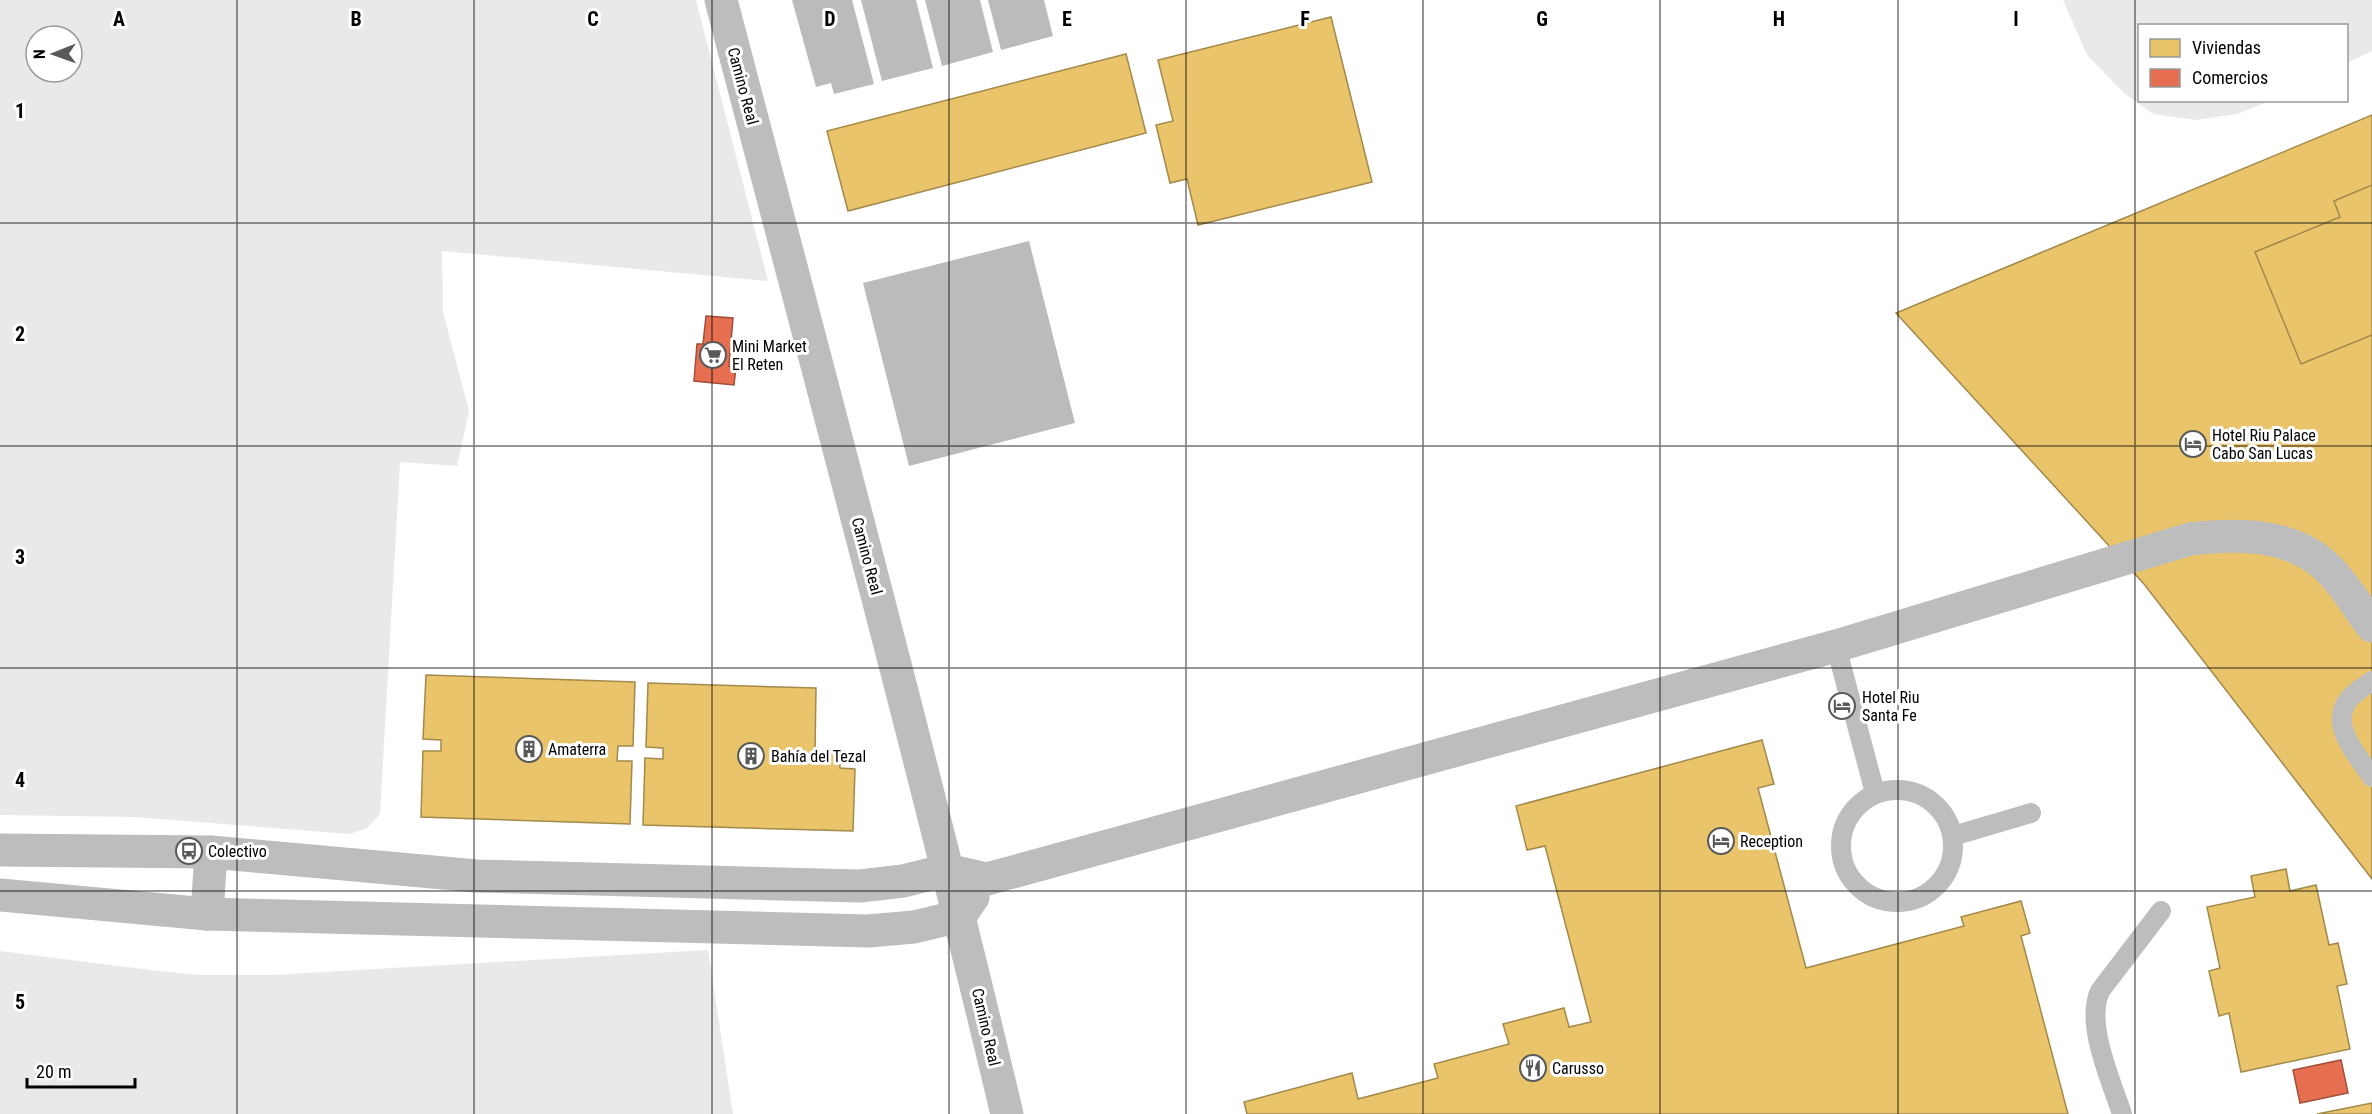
<svg xmlns="http://www.w3.org/2000/svg" width="2372" height="1114" font-family="'Roboto Condensed',sans-serif">
<style>
.green{fill:#e9e9e9;fill-rule:evenodd}
.water{fill:#bbb}
.homes{fill:#e9c46a;stroke:#a3894a;stroke-width:1.5}
.shops{fill:#e76f51;stroke:#a24e39;stroke-width:1.5}
.lines{fill:none;stroke-linecap:round;stroke-linejoin:round}
.service{stroke:#bdbdbd;stroke-width:20}
.minor{stroke:#bdbdbd;stroke-width:33}
.grid{fill:none;stroke:#000;stroke-width:1.5;stroke-opacity:0.55}
.labels{text-anchor:middle;dominant-baseline:central;stroke-width:6;stroke-linejoin:round;paint-order:stroke}
.street-label{font-size:16px;fill:#000;stroke:#fff}
.poi-label{font-size:16px;fill:#000;stroke:#fff;text-anchor:start}
.grid-label{font-size:20px;text-anchor:middle;font-weight:bold;fill:#000;stroke:#fff;stroke-width:6;stroke-linejoin:round;paint-order:stroke}
</style>
<rect width="100%" height="100%" fill="#fff"/>
<g class="green">
<path d="M 0,0 L 696,0 L 768,281 L 442,251 L 443,312 L 469,411 L 457,466 L 400,462 L 380,814 L 367,828 L 350,834 L 134,817 L 0,815 ZM 36,36 L 72,36 L 72,72 L 36,72 Z"/>
<path d="M 2063,0 L 2372,0 L 2372,51 L 2347,63 L 2346,26 L 2140,26 L 2140,100 L 2270,101 L 2237,114 L 2196,120 L 2153,114 L 2123,92 L 2087,55 Z"/>
<path d="M 708,950 L 733,1114 L 0,1114 L 0,951 L 158,971 L 201,975 L 272,975 Z"/>
</g>
<g class="water">
<path d="M 792,0 L 852,0 L 874,84 L 834,94 L 831,83 L 816,87 Z"/>
<path d="M 861,0 L 916,0 L 933,68 L 882,81 Z"/>
<path d="M 925,0 L 980,0 L 993,52 L 942,66 Z"/>
<path d="M 988,0 L 1044,0 L 1053,36 L 1001,50 Z"/>
<path d="M 1029,241 L 1075,423 L 909,466 L 863,283 Z"/>
</g>
<g class="homes">
<path d="M 1331,17 L 1372,182 L 1198,225 L 1187,179 L 1170,183 L 1156,125 L 1173,121 L 1158,60 Z"/>
<path d="M 1126,54 L 1146,133 L 848,211 L 827,131 Z"/>
<path d="M 2372,115 L 2372,879 L 2144,584 L 1896,313 Z"/>
<path d="M 2372,185 L 2372,335 L 2301,364 L 2255,252 L 2340,217 L 2334,201 Z"/>
<path d="M 426,675 L 635,682 L 633,746 L 618,746 L 617,761 L 632,761 L 630,824 L 421,817 L 423,751 L 441,751 L 441,740 L 423,739 Z"/>
<path d="M 648,683 L 816,688 L 815,753 L 840,753 L 840,768 L 855,769 L 853,831 L 643,825 L 645,758 L 663,759 L 663,748 L 646,747 Z"/>
<path d="M 1762,740 L 1774,784 L 1758,788 L 1806,968 L 1964,926 L 1961,917 L 2021,901 L 2030,933 L 2021,936 L 2068,1114 L 1247,1114 L 1244,1102 L 1352,1073 L 1358,1099 L 1438,1078 L 1434,1064 L 1509,1044 L 1503,1024 L 1564,1008 L 1569,1027 L 1591,1022 L 1545,846 L 1527,850 L 1516,806 Z"/>
<path d="M 2286,869 L 2290,891 L 2316,885 L 2329,945 L 2338,943 L 2347,984 L 2337,986 L 2350,1049 L 2241,1072 L 2229,1013 L 2219,1016 L 2209,971 L 2220,968 L 2207,907 L 2255,897 L 2251,876 Z"/>
<path d="M 2372,1103 L 2372,1114 L 2317,1114 Z"/>
</g>
<g class="shops">
<path d="M 706,316 L 733,318 L 729,366 L 736,367 L 734,385 L 694,381 L 697,344 L 703,344 Z"/>
<path d="M 2341,1060 L 2348,1093 L 2300,1103 L 2293,1070 Z"/>
</g>
<g class="lines">
<g class="service">
<path d="M 1836,646 L 1875,793"/>
<path d="M 2372,681 C 2365,686 2356,691 2350,698 C 2327,724 2358,756 2372,777"/>
<circle cx="1897" cy="846" r="56"/>
<path d="M 1953,836 L 2031,813"/>
<path d="M 2122,1114 C 2111,1080 2085,1024 2100,991 L 2161,911"/>
</g>
<g class="minor">
<path d="M 721,0 C 818,371 918,741 1007,1114"/>
<path d="M 0,850 L 211,852 L 477,876 L 860,886 L 903,881 L 947,870 L 987,879 L 1836,646 L 2190,539 C 2242,533 2300,533 2336,577 C 2349,592 2360,610 2372,626"/>
<path d="M 0,895 L 207,914 L 868,931 L 914,927 L 960,916 L 973,897"/>
<path d="M 207,914 L 211,852"/>
</g>
</g>
<path class="grid" d="M 237,0 L 237,1114M 474,0 L 474,1114M 712,0 L 712,1114M 949,0 L 949,1114M 1186,0 L 1186,1114M 1423,0 L 1423,1114M 1660,0 L 1660,1114M 1898,0 L 1898,1114M 2135,0 L 2135,1114M 0,223 L 2372,223M 0,446 L 2372,446M 0,668 L 2372,668M 0,891 L 2372,891"/>
<defs>
<symbol id="supermarket-ring" viewBox="-11 -11 22 22"><circle r="9.5" fill="#fff" stroke="#595959" stroke-width="1.5"/><path d="M-6-5.5h2.5l.6 2H6L4.5 2H-2.5L-4.4-4H-6ZM-1.5 3.2a1.3 1.3 0 1 0 .1 0ZM3 3.2a1.3 1.3 0 1 0 .1 0Z" fill="#595959"/></symbol>
<symbol id="hotel-ring" viewBox="-11 -11 22 22"><circle r="9.5" fill="#fff" stroke="#595959" stroke-width="1.5"/><path d="M-6-4.5h1.5V1H6V5H4.5V3h-9V5H-6ZM-4 0a1.8 1.8 0 1 1 3.6 0ZM.5 0V-2.5h3Q6-2.5 6 0Z" fill="#595959"/></symbol>
<symbol id="building-ring" viewBox="-11 -11 22 22"><circle r="9.5" fill="#fff" stroke="#595959" stroke-width="1.5"/><path d="M-4-6H4V6H1V3H-1V6H-4ZM-2.5-4.3h1.7v1.8h-1.7ZM.8-4.3h1.7v1.8H.8ZM-2.5-1h1.7V.8h-1.7ZM.8-1h1.7V.8H.8Z" fill="#595959"/></symbol>
<symbol id="bus-ring" viewBox="-11 -11 22 22"><circle r="9.5" fill="#fff" stroke="#595959" stroke-width="1.5"/><path d="M-5-6H5V4H4V6H2V4H-2V6H-4V4H-5ZM-3.5-4V0h7V-4ZM-3.5 1.2v1.5H-2V1.2ZM2 1.2v1.5H3.5V1.2Z" fill="#595959"/></symbol>
<symbol id="restaurant-ring" viewBox="-11 -11 22 22"><circle r="9.5" fill="#fff" stroke="#595959" stroke-width="1.5"/><path d="M-5-6h1v4h1v-4h1v4h1v-4h1v5L-1.5 .5V6h-2V.5L-5-1ZM5-6V6H3V1.5H1.5Q1.5-4 5-6Z" fill="#595959"/></symbol>
</defs>
<g fill-rule="evenodd">
<use href="#supermarket-ring" x="698" y="340" width="30" height="30"/>
<use href="#hotel-ring" x="2178" y="429" width="30" height="30"/>
<use href="#hotel-ring" x="1827" y="691" width="30" height="30"/>
<use href="#building-ring" x="514" y="734" width="30" height="30"/>
<use href="#building-ring" x="736" y="741" width="30" height="30"/>
<use href="#hotel-ring" x="1706" y="826" width="30" height="30"/>
<use href="#bus-ring" x="174" y="836" width="30" height="30"/>
<use href="#restaurant-ring" x="1518" y="1053" width="30" height="30"/>
</g>
<g class="labels">
<g class="street-label">
<text transform="translate(743 86) rotate(75)">Camino Real</text>
<text transform="translate(867 556) rotate(75)">Camino Real</text>
<text transform="translate(986 1027) rotate(77)">Camino Real</text>
</g>
<g class="poi-label">
<text x="732" y="346">Mini Market<tspan x="732" dy="18">El Reten</tspan></text>
<text x="2212" y="435">Hotel Riu Palace<tspan x="2212" dy="18">Cabo San Lucas</tspan></text>
<text x="1862" y="697">Hotel Riu<tspan x="1862" dy="18">Santa Fe</tspan></text>
<text x="548" y="749">Amaterra</text>
<text x="771" y="756">Bahía del Tezal</text>
<text x="1740" y="841">Reception</text>
<text x="208" y="851">Colectivo</text>
<text x="1552" y="1068">Carusso</text>
</g>
</g>
<g class="grid-label">
<text x="119" y="26">A</text>
<text x="356" y="26">B</text>
<text x="593" y="26">C</text>
<text x="830" y="26">D</text>
<text x="1067" y="26">E</text>
<text x="1305" y="26">F</text>
<text x="1542" y="26">G</text>
<text x="1779" y="26">H</text>
<text x="2016" y="26">I</text>
<text x="20" y="118">1</text>
<text x="20" y="341">2</text>
<text x="20" y="564">3</text>
<text x="20" y="787">4</text>
<text x="20" y="1009">5</text>
</g>
<rect x="2138" y="24" width="210" height="78" fill="#ffffff" stroke="#999999" stroke-width="1.5"/>
<rect x="2150" y="39" width="30" height="18" fill="#e9c46a" stroke="#999999" stroke-width="1.5"/>
<text x="2192" y="54" font-size="18" fill="#000000">Viviendas</text>
<rect x="2150" y="69" width="30" height="18" fill="#e76f51" stroke="#999999" stroke-width="1.5"/>
<text x="2192" y="84" font-size="18" fill="#000000">Comercios</text>
<g transform="translate(54 54) rotate(269)"><circle r="28" fill="#ffffff" stroke="#999999" stroke-width="1.5"/>
<path d="M0-4.5L10 22L0 15L-10 22Z" fill="#595959"/>
<text y="-9" font-size="16" font-weight="bold" text-anchor="middle" fill="#000000">N</text>
</g>
<path d="M27 1078v9h108v-9" fill="none" stroke="#000000" stroke-width="3"/>
<text x="36" y="1078" font-size="18" fill="#000000" stroke="#ffffff" stroke-width="4.5" paint-order="stroke">20 m</text>
</svg>
